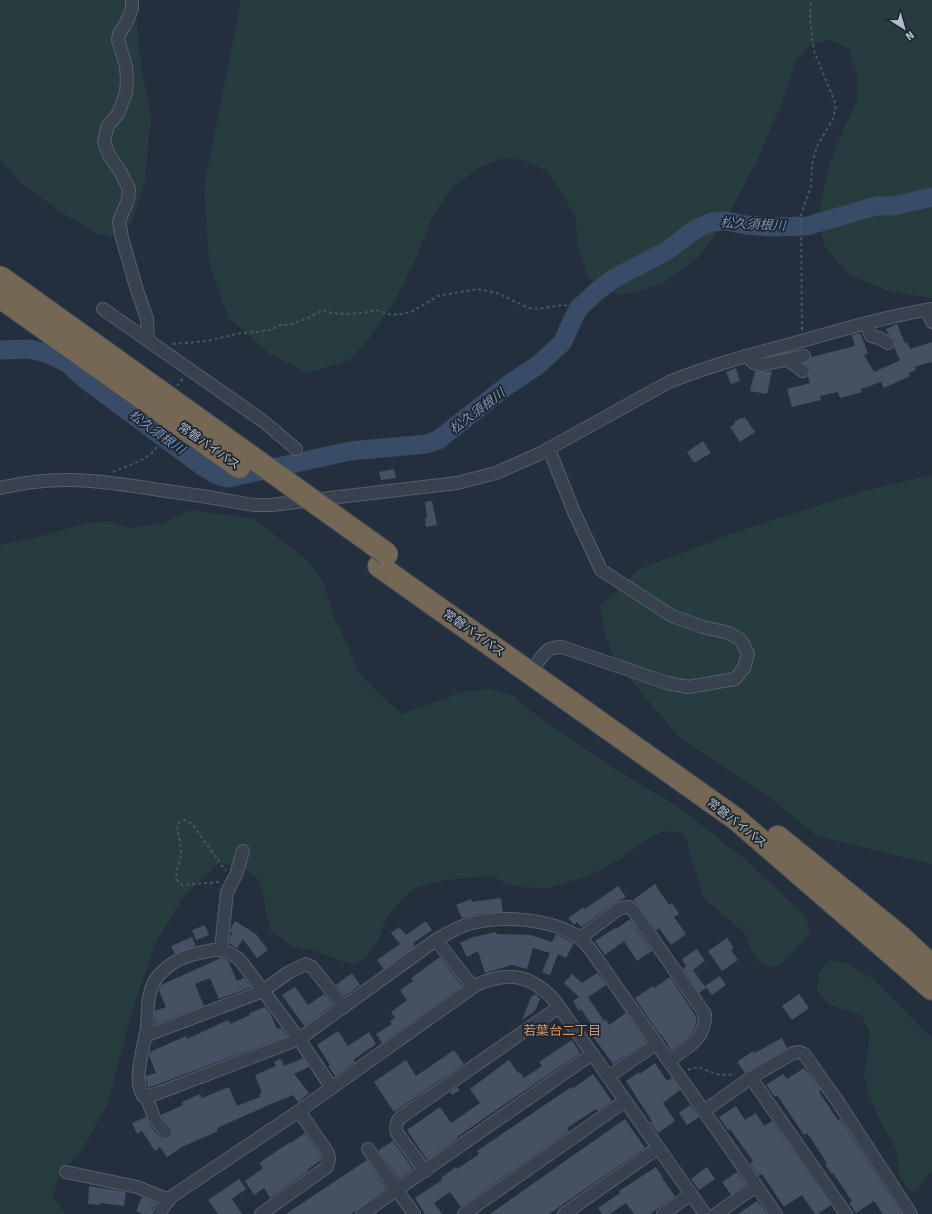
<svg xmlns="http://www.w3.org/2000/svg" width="932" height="1214" font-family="'Fira Sans','Noto Sans JP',sans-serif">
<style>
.green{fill:#263c3f}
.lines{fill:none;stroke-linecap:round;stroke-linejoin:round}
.river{stroke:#394c67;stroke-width:19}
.building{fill:#455162}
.street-casing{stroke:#565f6c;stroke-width:14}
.highway-casing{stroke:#434c59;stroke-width:24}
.path{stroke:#44595c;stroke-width:2;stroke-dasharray:3 3;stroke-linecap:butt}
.street{stroke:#38414e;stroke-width:12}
.highway{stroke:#746855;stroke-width:22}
.highway-bridge-casing{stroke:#434c59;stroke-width:24;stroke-linecap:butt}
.highway-bridge{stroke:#746855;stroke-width:22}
.labels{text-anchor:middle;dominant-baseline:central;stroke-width:3.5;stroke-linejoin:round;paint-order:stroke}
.street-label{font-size:12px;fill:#b4bcc9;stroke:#1d2633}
.water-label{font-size:13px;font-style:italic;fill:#7c92b1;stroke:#1d2633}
.neighbourhood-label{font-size:13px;fill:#d59563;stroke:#1d2633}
</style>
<rect width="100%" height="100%" fill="#242f3e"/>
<g class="green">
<path d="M 0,0 L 135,0 L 141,66 L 151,118 L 145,180 L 133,220 L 114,237 L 98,234 L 65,215 L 19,182 L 0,158 Z"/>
<path d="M 241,0 L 932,0 L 932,298 L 887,291 L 847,273 L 824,245 L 819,212 L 828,170 L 843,131 L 857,101 L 857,72 L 848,48 L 829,39 L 808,46 L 795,63 L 782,102 L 758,159 L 731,210 L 700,256 L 662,284 L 624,295 L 600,291 L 588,276 L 577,244 L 576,217 L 547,171 L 524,160 L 503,158 L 479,168 L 453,187 L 432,217 L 418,254 L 396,299 L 369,339 L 348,361 L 307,373 L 271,355 L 229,319 L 209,263 L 204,186 Z"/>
<path d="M 932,475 L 932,864 L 817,836 L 774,801 L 678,736 L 614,660 L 604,628 L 600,606 L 640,569 L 742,530 L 868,490 Z"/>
<path d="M 189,510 L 253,518 L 307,560 L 323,581 L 334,617 L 350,650 L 356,670 L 380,695 L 402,714 L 465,691 L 491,689 L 514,696 L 528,709 L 610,766 L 677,806 L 746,860 L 806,916 L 810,934 L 780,965 L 771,967 L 759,963 L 752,950 L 744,932 L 705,900 L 690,854 L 687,839 L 681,833 L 664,831 L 644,842 L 623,857 L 589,876 L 548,888 L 518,887 L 489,876 L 445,880 L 417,887 L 403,898 L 387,916 L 378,940 L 367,957 L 353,964 L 337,960 L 316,951 L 292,947 L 271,931 L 266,915 L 264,895 L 259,880 L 243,868 L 219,863 L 184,896 L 154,946 L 130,1019 L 108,1103 L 81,1152 L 59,1174 L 53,1198 L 66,1214 L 0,1214 L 0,545 L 34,538 L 87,523 L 110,521 L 129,528 L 162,524 Z"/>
<path d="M 829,960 L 845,962 L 873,979 L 932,1039 L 932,1170 L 917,1191 L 908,1191 L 899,1173 L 896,1149 L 881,1122 L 870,1097 L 864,1076 L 868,1050 L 870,1032 L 861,1015 L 828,1004 L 817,991 L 819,973 Z"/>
</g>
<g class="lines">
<path class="river" d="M 0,350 L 29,349 L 46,353 L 67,363 L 86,380 L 205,468 L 217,475 L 228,478 L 350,451 L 426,444 L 438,440 L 508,385 L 538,365 L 562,343 L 578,309 L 596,292 L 613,279 L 668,250 L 690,233 L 700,227 L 712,222 L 726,221 L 746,225 L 769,227 L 807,226 L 876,206 L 894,206 L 932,197"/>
</g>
<g class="building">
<path d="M 897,324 L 905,343 L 907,342 L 910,349 L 932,342 L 932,362 L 914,367 L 916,370 L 909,373 L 910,376 L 884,388 L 881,382 L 861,389 L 862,392 L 840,398 L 838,392 L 820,396 L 821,400 L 792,407 L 787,389 L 810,383 L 808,376 L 810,372 L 810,368 L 805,363 L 809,361 L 811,357 L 855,346 L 852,335 L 860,333 L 868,353 L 864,355 L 874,372 L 900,360 L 894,347 L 895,343 L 895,340 L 888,334 L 886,329 Z"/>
<path d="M 736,368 L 740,381 L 731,384 L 726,372 Z"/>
<path d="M 755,371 L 762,372 L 772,371 L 767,394 L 750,391 Z"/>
<path d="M 745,417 L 755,432 L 740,442 L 730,427 L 735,424 L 734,422 L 741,418 L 742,419 Z"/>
<path d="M 703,441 L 711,453 L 694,463 L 687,452 Z"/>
<path d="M 394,469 L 396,478 L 381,480 L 379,472 Z"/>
<path d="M 432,501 L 437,525 L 426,527 L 425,518 L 427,518 L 425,502 Z"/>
<path d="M 655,884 L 669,905 L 672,903 L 679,914 L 674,917 L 686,934 L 671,945 L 659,928 L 656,930 L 639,906 L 633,900 Z"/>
<path d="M 618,886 L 626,897 L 616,902 L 581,927 L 577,922 L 574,925 L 568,918 L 584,907 L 585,909 Z"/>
<path d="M 501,898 L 503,912 L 483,913 L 462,918 L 456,905 L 471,899 L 472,902 Z"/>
<path d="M 630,919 L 652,951 L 637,961 L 624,941 L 605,955 L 595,941 L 615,928 L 616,929 Z"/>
<path d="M 235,921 L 256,934 L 268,950 L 257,958 L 243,939 L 237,948 L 229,943 L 230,938 L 232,933 L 230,932 L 231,928 Z"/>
<path d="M 426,921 L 432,930 L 413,943 L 415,946 L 384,969 L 377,960 L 400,944 L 391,933 L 399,927 L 406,935 Z"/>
<path d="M 205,925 L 209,935 L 196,940 L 192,930 Z"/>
<path d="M 496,932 L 496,934 L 530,935 L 552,942 L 556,934 L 574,943 L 566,958 L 558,954 L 550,975 L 542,972 L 550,953 L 533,948 L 527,969 L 512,965 L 485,973 L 478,951 L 467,957 L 460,943 L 475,936 L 475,937 Z"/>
<path d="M 192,937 L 196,946 L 175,954 L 171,946 Z"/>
<path d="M 727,938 L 734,948 L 731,950 L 738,960 L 722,971 L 708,951 Z"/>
<path d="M 697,949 L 705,961 L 693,970 L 706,988 L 699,993 L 683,969 L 686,966 L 682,959 Z"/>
<path d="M 440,957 L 462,986 L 382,1043 L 376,1034 L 392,1024 L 390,1021 L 395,1018 L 391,1012 L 407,1000 L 400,990 L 413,981 L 411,978 Z"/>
<path d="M 221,958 L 228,961 L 237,981 L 244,978 L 251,987 L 219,999 L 210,978 L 195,984 L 204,1006 L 155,1024 L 155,1011 L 166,1007 L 159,990 L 161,985 Z"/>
<path d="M 352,973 L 360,985 L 345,996 L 336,985 Z"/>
<path d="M 597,973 L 606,985 L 588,997 L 604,1021 L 606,1019 L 609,1025 L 626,1013 L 646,1042 L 613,1064 L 589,1031 L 594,1028 L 581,1009 L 579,1011 L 573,1001 L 579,997 L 564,983 L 572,974 L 582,983 Z"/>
<path d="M 720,976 L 726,985 L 712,995 L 705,986 Z"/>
<path d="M 670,977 L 697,1018 L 695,1027 L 691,1034 L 684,1041 L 671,1050 L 661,1034 L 660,1035 L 635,998 L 653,986 L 654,988 Z"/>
<path d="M 295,987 L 308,1005 L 324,994 L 333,1005 L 304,1026 L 282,995 Z"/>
<path d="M 536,994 L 540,999 L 535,1011 L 522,1020 L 531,997 Z"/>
<path d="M 799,994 L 809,1008 L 792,1020 L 782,1006 Z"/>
<path d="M 265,1007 L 270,1013 L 277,1029 L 281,1028 L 287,1036 L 148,1088 L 146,1076 L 156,1073 L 149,1056 L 150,1052 L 186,1036 L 187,1039 L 228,1020 L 230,1024 L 250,1015 L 249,1013 Z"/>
<path d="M 338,1031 L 348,1046 L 369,1032 L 376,1044 L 353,1060 L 355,1062 L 335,1076 L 328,1066 L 330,1065 L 317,1045 Z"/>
<path d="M 782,1038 L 787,1048 L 745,1073 L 737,1062 L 753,1051 L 754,1053 Z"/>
<path d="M 572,1040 L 580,1053 L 457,1137 L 458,1138 L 427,1160 L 407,1130 L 440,1107 L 451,1123 L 480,1103 L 470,1089 L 509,1060 L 518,1073 L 520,1072 L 524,1078 L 542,1066 L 539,1062 Z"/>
<path d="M 454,1050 L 464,1064 L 394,1112 L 374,1082 L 406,1060 L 416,1076 Z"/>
<path d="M 303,1058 L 309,1067 L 294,1074 L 309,1093 L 298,1102 L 293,1095 L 262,1108 L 217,1128 L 218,1131 L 182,1147 L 167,1157 L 160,1147 L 155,1151 L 142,1131 L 137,1134 L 132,1123 L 146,1117 L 149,1125 L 160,1137 L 164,1139 L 168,1139 L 173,1135 L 173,1130 L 161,1115 L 183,1105 L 182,1102 L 200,1094 L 202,1098 L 229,1087 L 237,1106 L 260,1097 L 259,1094 L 262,1093 L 255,1075 L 276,1066 L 274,1062 L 281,1059 L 284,1066 Z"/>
<path d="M 655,1063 L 667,1081 L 672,1078 L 680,1090 L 663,1103 L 675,1121 L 658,1133 L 650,1122 L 652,1121 L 626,1081 L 639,1072 L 640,1074 Z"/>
<path d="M 804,1068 L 821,1090 L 819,1092 L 838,1120 L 840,1119 L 902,1214 L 883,1214 L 874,1201 L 856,1213 L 849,1203 L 852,1201 L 833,1173 L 832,1174 L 825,1164 L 827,1163 L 807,1133 L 804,1135 L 777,1095 L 775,1097 L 766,1085 L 783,1074 L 787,1079 Z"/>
<path d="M 593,1074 L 612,1101 L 598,1111 L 596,1109 L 567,1128 L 569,1131 L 461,1207 L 450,1192 L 434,1203 L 442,1214 L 425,1214 L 415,1198 L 442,1180 L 441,1178 L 456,1167 L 457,1169 L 479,1154 L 477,1151 L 571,1087 L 572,1089 Z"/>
<path d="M 457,1087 L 460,1090 L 452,1095 L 450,1092 Z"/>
<path d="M 690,1105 L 699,1117 L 687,1125 L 679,1113 Z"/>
<path d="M 736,1106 L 745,1120 L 756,1113 L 764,1126 L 772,1121 L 831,1205 L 818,1214 L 815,1214 L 802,1195 L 784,1207 L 762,1174 L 758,1176 L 750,1163 L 753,1161 L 730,1129 L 728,1130 L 719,1117 Z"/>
<path d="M 625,1119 L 645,1148 L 549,1214 L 490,1214 Z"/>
<path d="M 305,1133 L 321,1156 L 321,1160 L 307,1170 L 308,1171 L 270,1198 L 264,1188 L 254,1195 L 245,1181 L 263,1168 L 259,1163 L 290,1142 L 291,1143 Z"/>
<path d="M 393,1141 L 413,1169 L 399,1179 L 379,1152 L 379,1150 Z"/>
<path d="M 367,1160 L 386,1188 L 351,1214 L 286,1214 Z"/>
<path d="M 656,1167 L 663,1178 L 662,1178 L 675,1196 L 650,1214 L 634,1214 L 626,1203 L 610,1214 L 602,1214 L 598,1208 L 620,1193 L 619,1191 Z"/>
<path d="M 707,1167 L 715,1179 L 699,1190 L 691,1179 Z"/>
<path d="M 737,1172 L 746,1184 L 731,1195 L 722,1182 Z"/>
<path d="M 239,1179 L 246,1189 L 232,1199 L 242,1214 L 218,1214 L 208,1200 Z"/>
<path d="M 89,1186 L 126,1192 L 124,1206 L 100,1203 L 99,1205 L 88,1204 Z"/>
<path d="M 142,1197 L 157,1203 L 152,1209 L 151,1214 L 143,1214 L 136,1211 Z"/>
<path d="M 757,1201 L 767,1214 L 738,1214 Z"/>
</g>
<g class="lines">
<defs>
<g id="street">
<path d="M 132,0 L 132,9 L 125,25 L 119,34 L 118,40 L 126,66 L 127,80 L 126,93 L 118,114 L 110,123 L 107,128 L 104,142 L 109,155 L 120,171 L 129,189 L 128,200 L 119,221 L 122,238 L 137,290 L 147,319 L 148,340"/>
<path d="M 103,309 L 263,421 L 296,449"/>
<path d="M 927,310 L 932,322"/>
<path d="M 866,323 L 871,336 L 879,338 L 888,343"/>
<path d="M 746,356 L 754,363 L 761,365 L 804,356"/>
<path d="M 788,360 L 803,371"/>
<path d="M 0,488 C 58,474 102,481 160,490 C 191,494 222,499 253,505 L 271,505 L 457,483 L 496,473 L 539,454 L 669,382 C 708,366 750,355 791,344 C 837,331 884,317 932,309"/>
<path d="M 538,662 C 546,651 548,647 562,647 L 667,683 L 688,687 L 735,679 L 744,668 L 748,654 L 741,640 L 729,633 L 703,627 L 672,616 L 601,570 L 574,512 L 549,449"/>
<path d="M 580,938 L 620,908 L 629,907 L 633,910 L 705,1014 C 706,1039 687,1048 669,1060"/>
<path d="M 436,940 L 473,987"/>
<path d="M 221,949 L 227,892 L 236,875 L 243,851"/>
<path d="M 145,1036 L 263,991 L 289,972 L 306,964 L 312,967 L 344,1007"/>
<path d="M 608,1077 L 657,1043"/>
<path d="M 751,1078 L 846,1214"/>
<path d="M 332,1088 L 299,1039 L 249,972 L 239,959 L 230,953 L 222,951 L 221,949 C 200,952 177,956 162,972 C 156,977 152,985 150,993 C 147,1003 148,1016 147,1027 C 145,1045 132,1079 143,1096 L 146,1096 L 156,1094 L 299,1039 L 436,940 C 448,933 459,926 472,923 C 502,915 551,919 577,936 C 582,939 586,945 590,949 L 776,1214"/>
<path d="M 146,1096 L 155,1120 L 166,1132"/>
<path d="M 704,1111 L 752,1077 L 793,1053 L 799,1052 L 804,1054 L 838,1102 L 911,1214"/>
<path d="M 368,1149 L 414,1214"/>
<path d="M 425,1171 L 397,1133 C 395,1126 396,1122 401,1117 L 559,1007"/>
<path d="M 66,1172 L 137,1187 L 169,1200"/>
<path d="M 158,1214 L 171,1197 L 299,1111 L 476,985 C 508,971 531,974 555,1001 L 705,1214"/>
<path d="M 261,1214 L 327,1167 L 329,1159 L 328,1153 L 299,1111"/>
<path d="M 362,1214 L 592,1054"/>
<path d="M 464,1214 L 625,1101"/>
<path d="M 564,1214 L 658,1148"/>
<path d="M 663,1214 L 691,1194"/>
<path d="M 716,1214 L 756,1186"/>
</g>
<g id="highway">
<path d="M 379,566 L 736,819 L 932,989"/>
<path d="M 778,837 L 901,937 L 932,966"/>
</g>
</defs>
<use href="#street" class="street-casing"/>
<use href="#highway" class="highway-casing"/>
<g class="path">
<path d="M 802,330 L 801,215 L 811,186 L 812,164 L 818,144 L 833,119 L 836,105 L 814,51 L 810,18 L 811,0"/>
<path d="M 173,344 L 207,341 L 241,333 L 257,332 L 271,330 L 281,325 L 289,325 L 308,318 L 323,310 L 331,313 L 346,314 L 363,313 L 376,310 L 392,315 L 403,314 L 413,311 L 438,296 L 478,289 L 497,293 L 529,308 L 538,309 L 562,305 L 570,306"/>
<path d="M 177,386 L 183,378"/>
<path d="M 113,472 C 126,466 153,459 158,444 C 159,440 158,433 158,429"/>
<path d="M 219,882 L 183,885 L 178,882 C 173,872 180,865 181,854 C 182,843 176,833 178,823 L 185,820 L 192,824 L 226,871"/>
<path d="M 688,1070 C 701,1063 709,1074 722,1075 C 727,1075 731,1074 735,1075"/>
</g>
<use href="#street" class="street"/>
<use href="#highway" class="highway"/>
<defs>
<g id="highway-bridge">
<path d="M 0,277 L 387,554"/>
<path d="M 0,297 L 239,467"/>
</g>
</defs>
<use href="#highway-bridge" class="highway-bridge-casing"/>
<use href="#highway-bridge" class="highway-bridge"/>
</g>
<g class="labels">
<g class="street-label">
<text transform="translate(209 446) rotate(35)">常磐バイパス</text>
<text transform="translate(474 633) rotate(35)">常磐バイパス</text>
<text transform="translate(737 823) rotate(38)">常磐バイパス</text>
</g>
<g class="water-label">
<text transform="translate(753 224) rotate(3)">松久須根川</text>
<text transform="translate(477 411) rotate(-37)">松久須根川</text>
<text transform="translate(157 432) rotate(36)">松久須根川</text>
</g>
<g class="neighbourhood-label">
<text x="562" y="1030">若葉台二丁目</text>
</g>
</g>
<g transform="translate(904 28) rotate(143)" stroke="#1d2633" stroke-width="3" paint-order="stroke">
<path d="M0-3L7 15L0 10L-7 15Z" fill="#b4bcc9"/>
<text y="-6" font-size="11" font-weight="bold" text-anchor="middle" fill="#b4bcc9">N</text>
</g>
</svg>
